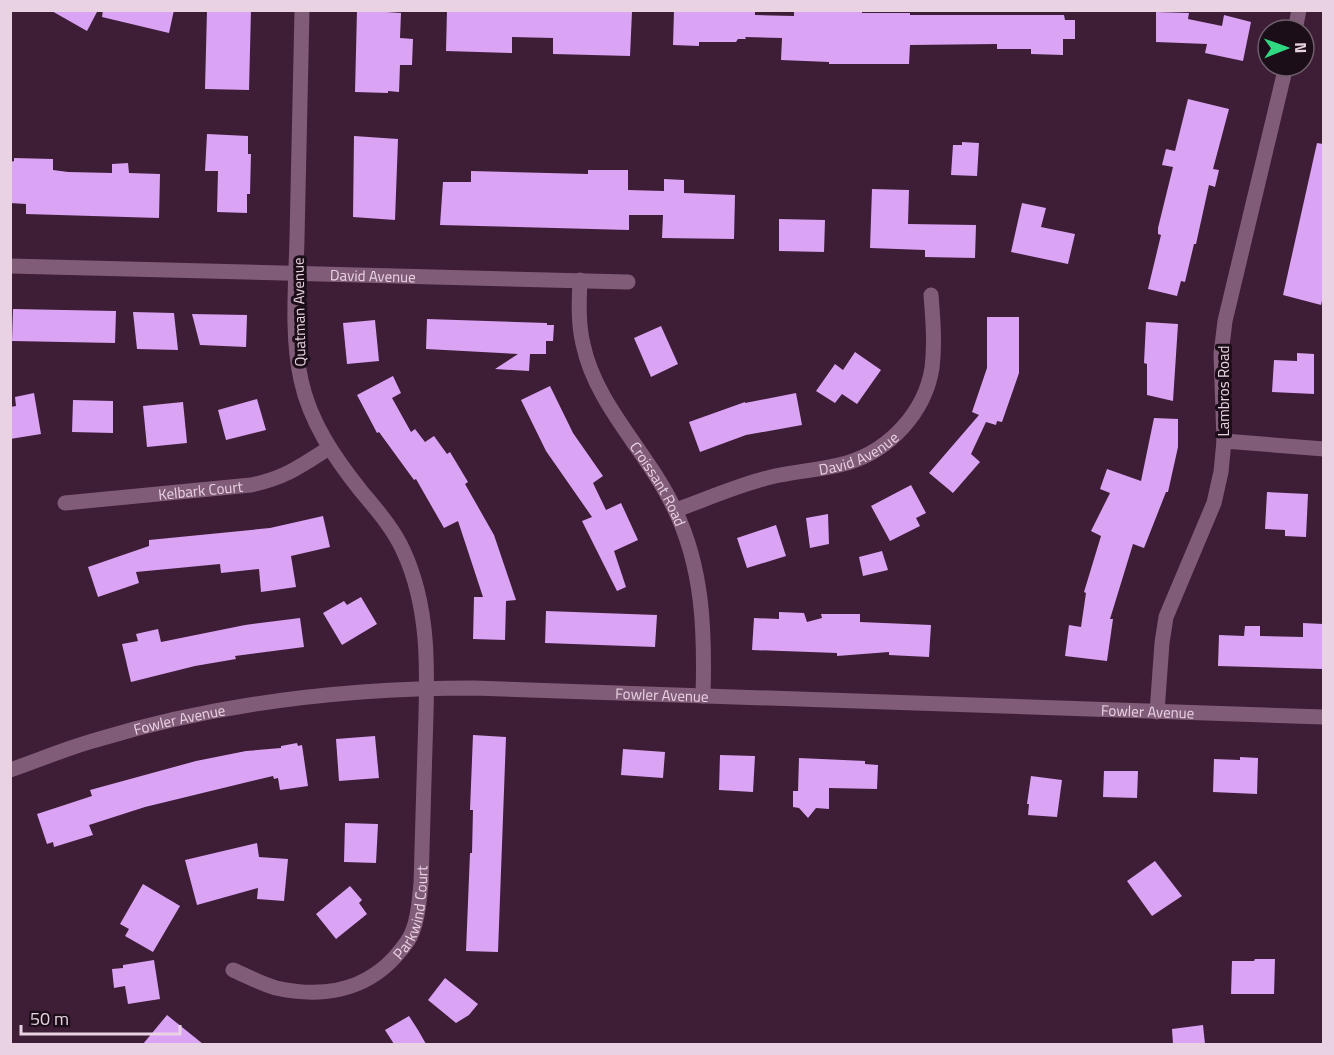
<svg xmlns="http://www.w3.org/2000/svg" width="1334" height="1055" font-family="'Titillium Web',sans-serif">
<style>
.building{fill:#daa3f4}
.lines{fill:none;stroke-linecap:round;stroke-linejoin:round}
.minor{stroke:#815c79;stroke-width:15}
.labels{text-anchor:middle;dominant-baseline:central;stroke-width:6;stroke-linejoin:round;paint-order:stroke}
.street-label{font-size:15px;fill:#e9d3e3;stroke:#1c0e19}
</style>
<rect width="100%" height="100%" fill="#3e1d37"/>
<g class="building">
<path d="M 50,10 L 98,10 L 87,31 Z"/>
<path d="M 103,10 L 174,10 L 169,33 L 102,17 Z"/>
<path d="M 207,10 L 251,10 L 249,90 L 205,89 Z"/>
<path d="M 357,10 L 401,13 L 400,38 L 413,39 L 412,65 L 400,65 L 399,92 L 388,91 L 388,93 L 355,92 Z"/>
<path d="M 447,10 L 632,12 L 630,56 L 553,54 L 553,38 L 512,37 L 512,53 L 446,51 Z"/>
<path d="M 674,10 L 755,10 L 755,15 L 794,16 L 794,10 L 862,11 L 862,13 L 910,13 L 910,15 L 1064,15 L 1065,20 L 1075,20 L 1075,39 L 1063,39 L 1063,55 L 1031,54 L 1031,49 L 997,49 L 997,44 L 910,45 L 909,64 L 829,64 L 829,62 L 781,60 L 782,38 L 745,37 L 746,39 L 738,39 L 736,42 L 699,42 L 699,46 L 673,45 Z"/>
<path d="M 1156,12 L 1189,13 L 1188,19 L 1222,26 L 1224,15 L 1251,22 L 1243,61 L 1205,53 L 1207,44 L 1156,42 Z"/>
<path d="M 1188,99 L 1229,109 L 1213,169 L 1219,170 L 1215,187 L 1209,185 L 1196,244 L 1194,244 L 1185,282 L 1181,281 L 1177,296 L 1148,289 L 1161,235 L 1158,234 L 1158,228 L 1173,167 L 1162,165 L 1166,149 L 1175,151 Z"/>
<path d="M 207,134 L 248,136 L 248,154 L 251,154 L 250,194 L 247,194 L 247,213 L 217,212 L 218,171 L 205,171 Z"/>
<path d="M 354,136 L 398,139 L 395,220 L 353,217 Z"/>
<path d="M 962,142 L 979,143 L 977,176 L 951,175 L 953,145 L 962,145 Z"/>
<path d="M 1317,143 L 1323,144 L 1323,296 L 1321,305 L 1283,295 Z"/>
<path d="M 14,158 L 53,159 L 53,170 L 68,172 L 112,173 L 112,164 L 128,163 L 129,173 L 160,174 L 159,218 L 26,214 L 26,204 L 10,203 L 10,162 L 14,161 Z"/>
<path d="M 588,170 L 628,170 L 628,190 L 664,191 L 664,179 L 684,180 L 684,193 L 735,195 L 734,239 L 662,238 L 663,215 L 629,215 L 629,230 L 440,225 L 443,182 L 471,182 L 471,171 L 588,174 Z"/>
<path d="M 872,189 L 909,190 L 908,224 L 976,225 L 975,258 L 925,257 L 925,250 L 870,248 Z"/>
<path d="M 1022,203 L 1046,208 L 1041,227 L 1075,234 L 1068,264 L 1011,252 Z"/>
<path d="M 779,219 L 825,220 L 824,252 L 779,251 Z"/>
<path d="M 13,309 L 116,311 L 115,343 L 12,341 Z"/>
<path d="M 133,312 L 174,313 L 178,350 L 137,349 Z"/>
<path d="M 192,314 L 247,315 L 246,347 L 200,345 Z"/>
<path d="M 987,317 L 1019,317 L 1019,373 L 1002,422 L 997,421 L 996,425 L 986,422 L 971,454 L 980,462 L 953,493 L 929,473 L 979,415 L 972,412 L 987,368 Z"/>
<path d="M 427,319 L 547,323 L 547,325 L 554,325 L 553,341 L 546,341 L 546,354 L 530,354 L 529,371 L 495,369 L 518,354 L 426,349 Z"/>
<path d="M 375,320 L 379,361 L 347,364 L 343,323 Z"/>
<path d="M 1146,322 L 1178,324 L 1173,401 L 1147,395 L 1147,364 L 1144,363 Z"/>
<path d="M 661,326 L 678,364 L 651,377 L 634,338 Z"/>
<path d="M 855,352 L 881,370 L 857,404 L 842,394 L 835,403 L 816,391 L 835,364 L 843,370 Z"/>
<path d="M 1297,353 L 1314,354 L 1314,394 L 1272,392 L 1274,360 L 1297,361 Z"/>
<path d="M 393,376 L 401,393 L 392,398 L 411,432 L 415,429 L 425,442 L 434,436 L 447,454 L 450,452 L 468,482 L 465,484 L 494,535 L 516,600 L 506,601 L 505,640 L 473,639 L 474,597 L 483,597 L 458,521 L 444,528 L 416,479 L 414,480 L 379,432 L 377,433 L 357,395 Z"/>
<path d="M 550,386 L 573,433 L 603,476 L 593,483 L 606,510 L 621,503 L 638,540 L 614,551 L 626,587 L 617,591 L 582,521 L 592,517 L 546,451 L 521,400 Z"/>
<path d="M 34,393 L 41,434 L 10,439 L 10,407 L 16,406 L 15,397 Z"/>
<path d="M 796,393 L 802,425 L 746,435 L 700,452 L 689,422 L 745,402 L 745,403 Z"/>
<path d="M 257,399 L 266,430 L 226,440 L 218,410 Z"/>
<path d="M 73,400 L 113,401 L 113,433 L 72,432 Z"/>
<path d="M 183,402 L 187,443 L 147,447 L 143,406 Z"/>
<path d="M 1154,418 L 1178,419 L 1178,447 L 1168,492 L 1166,492 L 1144,548 L 1133,544 L 1110,619 L 1113,619 L 1107,661 L 1065,656 L 1069,625 L 1081,627 L 1086,593 L 1084,592 L 1101,536 L 1091,531 L 1110,493 L 1100,489 L 1107,469 L 1141,481 Z"/>
<path d="M 911,485 L 926,513 L 916,518 L 920,526 L 890,541 L 871,506 Z"/>
<path d="M 1267,492 L 1308,494 L 1306,537 L 1285,536 L 1285,530 L 1265,529 Z"/>
<path d="M 828,514 L 829,544 L 810,548 L 806,518 Z"/>
<path d="M 323,516 L 330,547 L 291,556 L 296,587 L 261,592 L 259,569 L 221,573 L 220,564 L 136,572 L 139,583 L 98,597 L 88,567 L 149,546 L 149,540 L 270,528 Z"/>
<path d="M 776,525 L 786,556 L 747,568 L 737,538 Z"/>
<path d="M 882,551 L 888,570 L 863,576 L 859,557 Z"/>
<path d="M 361,597 L 377,624 L 342,645 L 323,613 L 344,601 L 347,605 Z"/>
<path d="M 546,611 L 657,615 L 655,647 L 545,643 Z"/>
<path d="M 779,612 L 804,613 L 807,622 L 822,618 L 821,614 L 860,614 L 860,622 L 931,625 L 929,657 L 889,655 L 889,652 L 837,656 L 837,653 L 752,650 L 754,618 L 779,619 Z"/>
<path d="M 300,618 L 304,647 L 235,656 L 236,659 L 195,666 L 131,682 L 122,644 L 138,641 L 136,634 L 158,629 L 161,642 L 245,625 Z"/>
<path d="M 1303,623 L 1323,624 L 1323,669 L 1218,666 L 1219,635 L 1244,636 L 1245,626 L 1260,626 L 1260,636 L 1303,637 Z"/>
<path d="M 473,735 L 506,737 L 498,952 L 466,951 L 470,853 L 472,853 L 473,810 L 470,810 Z"/>
<path d="M 375,736 L 379,778 L 339,781 L 336,739 Z"/>
<path d="M 297,743 L 298,746 L 302,745 L 308,786 L 280,790 L 278,778 L 274,779 L 273,776 L 145,807 L 89,825 L 93,835 L 54,847 L 53,842 L 47,844 L 37,814 L 92,796 L 90,790 L 196,761 L 246,751 L 281,748 L 281,746 Z"/>
<path d="M 623,749 L 665,752 L 663,778 L 621,775 Z"/>
<path d="M 720,755 L 755,756 L 753,792 L 719,790 Z"/>
<path d="M 1240,757 L 1258,758 L 1257,794 L 1213,792 L 1214,759 L 1240,760 Z"/>
<path d="M 799,758 L 865,761 L 865,764 L 878,765 L 877,789 L 829,788 L 829,809 L 816,808 L 808,818 L 799,808 L 793,807 L 793,791 L 798,791 Z"/>
<path d="M 1104,771 L 1138,771 L 1137,798 L 1103,797 Z"/>
<path d="M 1031,776 L 1062,780 L 1057,817 L 1028,815 L 1029,804 L 1027,804 Z"/>
<path d="M 345,823 L 378,824 L 376,863 L 344,862 Z"/>
<path d="M 257,843 L 259,857 L 288,859 L 284,901 L 257,899 L 258,888 L 197,905 L 185,860 Z"/>
<path d="M 1155,861 L 1182,896 L 1152,916 L 1127,881 Z"/>
<path d="M 143,884 L 180,906 L 153,952 L 125,936 L 129,929 L 120,924 Z"/>
<path d="M 350,886 L 362,900 L 359,903 L 367,914 L 336,939 L 316,914 Z"/>
<path d="M 1255,959 L 1275,959 L 1274,994 L 1231,994 L 1232,961 L 1254,961 Z"/>
<path d="M 154,960 L 160,999 L 128,1004 L 125,986 L 114,988 L 112,969 L 123,968 L 123,965 Z"/>
<path d="M 445,978 L 478,1004 L 469,1015 L 456,1023 L 428,1000 Z"/>
<path d="M 167,1015 L 203,1044 L 143,1044 Z"/>
<path d="M 409,1016 L 418,1030 L 426,1044 L 394,1044 L 385,1030 Z"/>
<path d="M 1203,1025 L 1205,1044 L 1173,1044 L 1172,1029 Z"/>
</g>
<g class="lines">
<g class="minor">
<path d="M 1295,30 L 1299,10"/>
<path id="s1" d="M 10,266 L 628,282"/>
<path id="s2" d="M 580,280 C 579,302 578,323 583,344 C 596,406 648,452 674,508 C 703,567 705,631 703,696"/>
<path d="M 1224,441 L 1324,449"/>
<path id="s3" d="M 65,503 L 251,485 C 285,478 301,466 329,448"/>
<path id="s4" d="M 676,510 C 707,499 738,485 771,477 C 796,471 823,470 847,463 C 890,450 925,412 932,368 C 935,344 933,320 931,295"/>
<path d="M 1157,712 L 1162,643 L 1166,617 L 1214,503 L 1221,472 L 1224,441 L 1221,354 L 1225,321 L 1286,66"/>
<path id="s5" d="M 10,770 C 39,760 67,748 96,740 C 218,703 347,688 474,688 L 1324,717"/>
<path id="s6" d="M 233,970 C 247,976 262,984 276,988 C 321,998 364,991 395,957 C 402,949 410,940 413,930 C 419,915 419,899 421,884 C 422,838 424,793 425,747 C 427,681 432,612 403,550 C 393,528 376,509 361,491 C 334,457 310,422 301,380 C 291,334 296,284 297,238 C 299,162 301,86 302,10"/>
</g>
</g>
<g class="labels">
<g class="street-label">
<text stroke="none"><textPath href="#s1" startOffset="363">David Avenue</textPath></text>
<text transform="translate(299 312) rotate(-91)">Quatman Avenue</text>
<text transform="translate(1223 391) rotate(-90)">Lambros Road</text>
<text stroke="none"><textPath href="#s4" startOffset="192">David Avenue</textPath></text>
<text stroke="none"><textPath href="#s2" startOffset="224">Croissant Road</textPath></text>
<text stroke="none"><textPath href="#s3" startOffset="136">Kelbark Court</textPath></text>
<text stroke="none"><textPath href="#s5" startOffset="662">Fowler Avenue</textPath></text>
<text stroke="none"><textPath href="#s5" startOffset="1148">Fowler Avenue</textPath></text>
<text stroke="none"><textPath href="#s5" startOffset="177">Fowler Avenue</textPath></text>
<text stroke="none"><textPath href="#s6" startOffset="225">Parkwind Court</textPath></text>
</g>
</g>
<rect width="1334" height="1055" fill="none" stroke="#e9d3e3" stroke-width="24"/>
<g transform="translate(1286 48) rotate(89)"><circle r="28" fill="#1c0e19" stroke="#6e5d6a" stroke-width="1.5"/>
<path d="M0-4.5L10 22L0 15L-10 22Z" fill="#31d882"/>
<text y="-9" font-size="16" font-weight="bold" text-anchor="middle" fill="#e9d3e3">N</text>
</g>
<path d="M21 1025v9h159v-9" fill="none" stroke="#e9d3e3" stroke-width="3"/>
<text x="30" y="1025" font-size="18" fill="#e9d3e3" stroke="#1c0e19" stroke-width="4.5" paint-order="stroke">50 m</text>
</svg>
